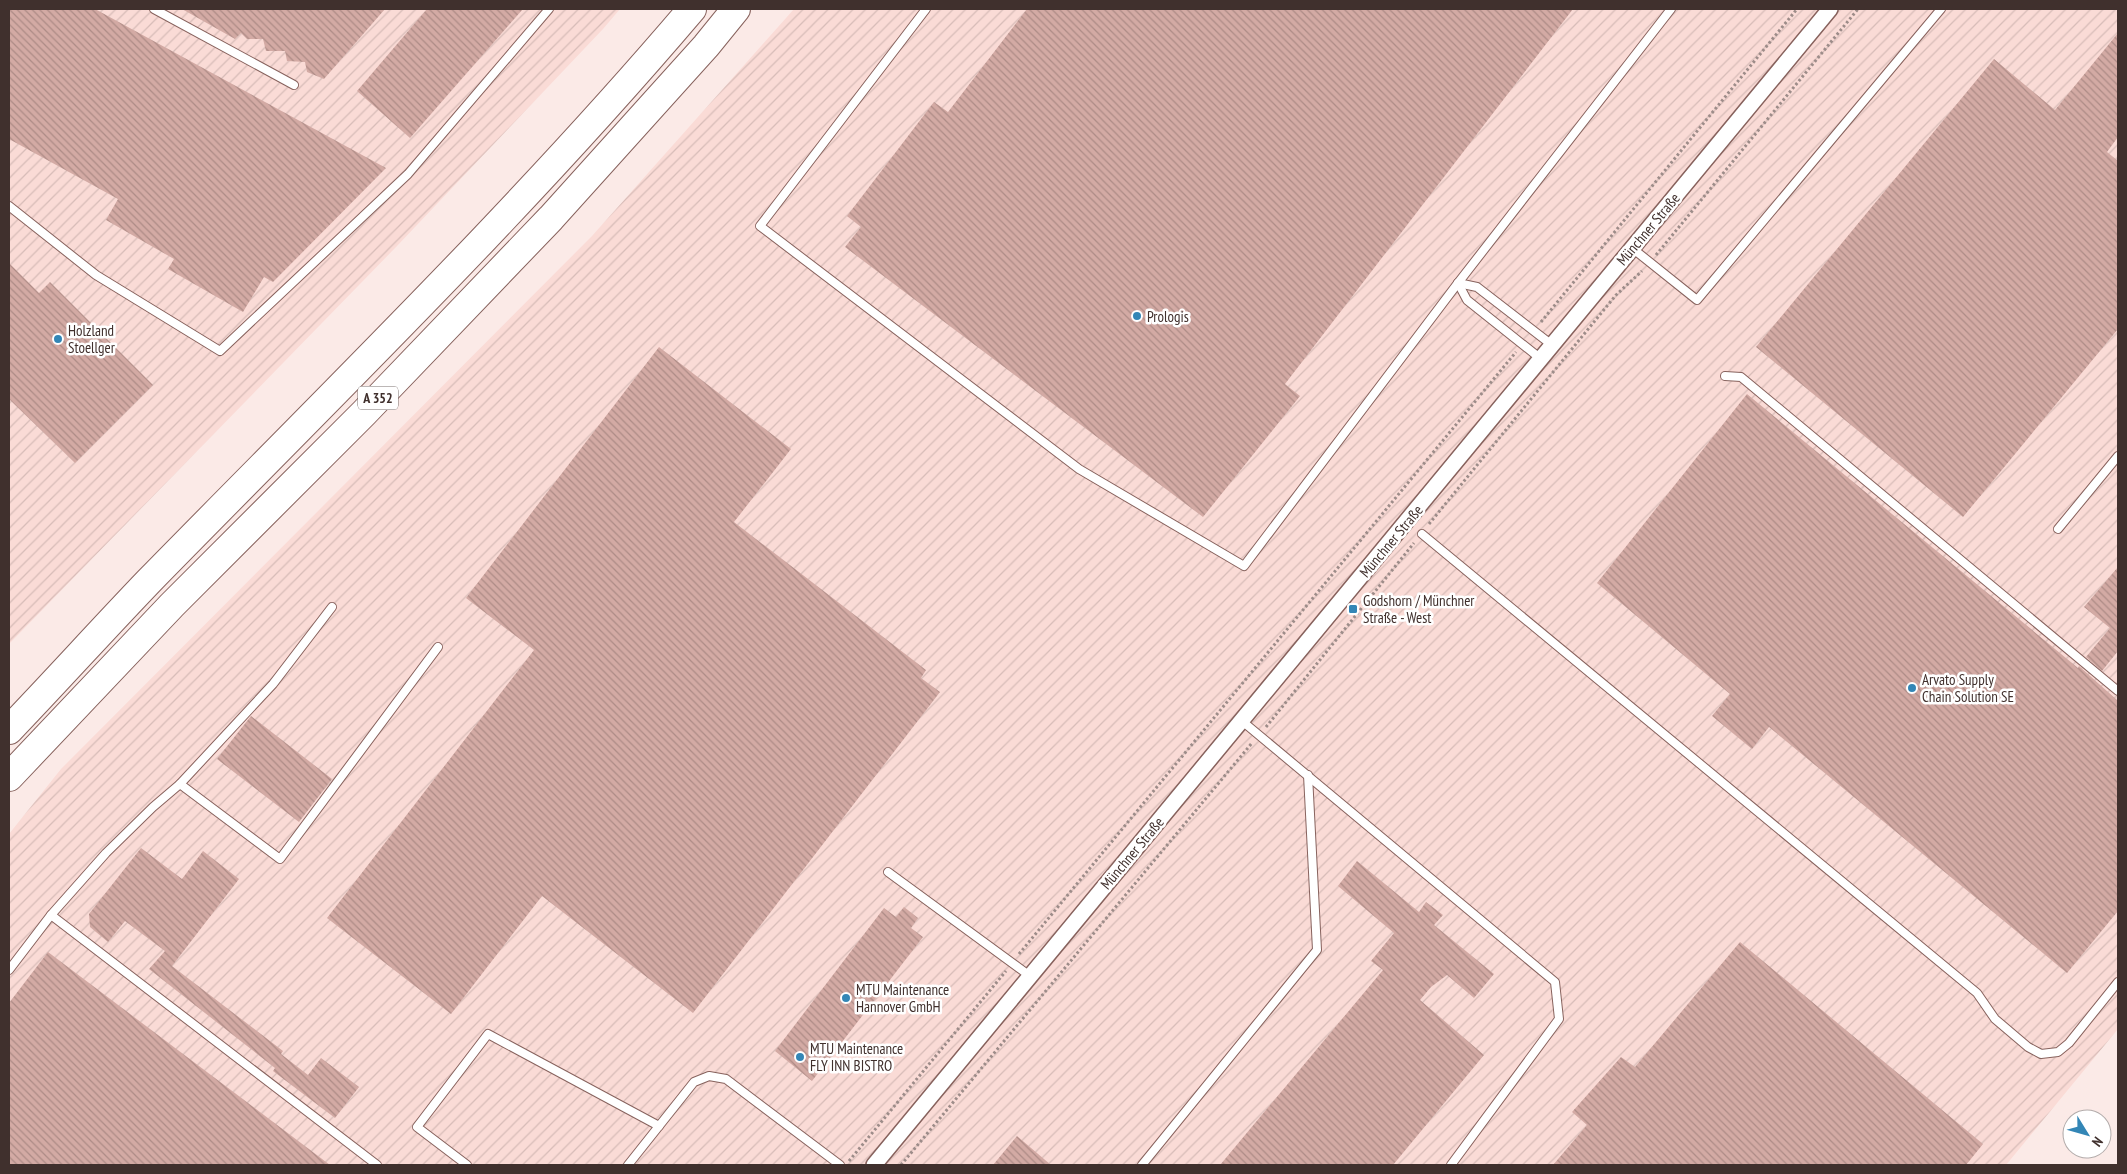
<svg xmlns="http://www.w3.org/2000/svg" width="2127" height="1174" font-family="'PT Sans Narrow',sans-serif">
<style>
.industrial{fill:url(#industrial-furrows)}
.building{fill:url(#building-back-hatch)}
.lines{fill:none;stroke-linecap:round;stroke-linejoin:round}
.service-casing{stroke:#87625d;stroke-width:10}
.minor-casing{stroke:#87625d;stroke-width:18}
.motorway-casing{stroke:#87625d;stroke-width:30}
.path{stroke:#9d8c89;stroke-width:3;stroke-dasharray:2.5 2.5;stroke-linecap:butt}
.service{stroke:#fff;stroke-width:8}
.minor{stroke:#fff;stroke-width:15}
.motorway{stroke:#fff;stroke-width:28}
.poi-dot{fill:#3386b6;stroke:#fff;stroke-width:2}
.labels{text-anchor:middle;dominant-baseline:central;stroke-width:5;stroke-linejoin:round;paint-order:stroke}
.shield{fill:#fff;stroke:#796e6c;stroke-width:1}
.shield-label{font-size:14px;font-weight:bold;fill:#40302d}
.street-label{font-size:15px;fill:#40302d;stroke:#fff}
.poi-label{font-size:15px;fill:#40302d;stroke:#fff;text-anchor:start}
</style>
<defs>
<pattern id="industrial-furrows" width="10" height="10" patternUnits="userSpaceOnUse" patternTransform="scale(1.25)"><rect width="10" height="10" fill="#fadbd6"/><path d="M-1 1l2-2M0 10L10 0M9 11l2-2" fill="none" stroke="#d7bcb8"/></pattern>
<pattern id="building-back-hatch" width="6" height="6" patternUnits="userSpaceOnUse" patternTransform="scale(1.25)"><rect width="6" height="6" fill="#d3aaa4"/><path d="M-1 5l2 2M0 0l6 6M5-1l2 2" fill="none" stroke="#ad8b86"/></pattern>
</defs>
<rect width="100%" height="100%" fill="#fbeae7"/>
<g class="industrial">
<path d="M 9,9 L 620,9 L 603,29 L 397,246 L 9,644 Z"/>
<path d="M 794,9 L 2118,9 L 2118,1029 L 2006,1165 L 9,1165 L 9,834 L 61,769 L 592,236 Z"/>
</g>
<g class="building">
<path d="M 9,9 L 95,9 L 386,168 L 273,282 L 264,277 L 243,312 L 168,269 L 174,259 L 106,220 L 118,199 L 9,139 Z"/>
<path d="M 182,9 L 385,9 L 324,79 L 307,72 L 305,62 L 287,61 L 285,51 L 266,51 L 263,39 L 247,39 L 241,33 L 235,39 Z"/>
<path d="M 427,9 L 523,9 L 410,138 L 357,91 Z"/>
<path d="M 1027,9 L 1573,9 L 1285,384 L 1300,396 L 1203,517 L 845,247 L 861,227 L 847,216 L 934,102 L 948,112 Z"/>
<path d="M 2118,33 L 2118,137 L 2107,152 L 2118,161 L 2118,329 L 1963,517 L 1756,347 L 1994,59 L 2055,110 Z"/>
<path d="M 9,263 L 39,293 L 50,282 L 153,385 L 75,463 L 9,399 Z"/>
<path d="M 659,347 L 791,449 L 734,522 L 926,670 L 921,678 L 940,692 L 693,1013 L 542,896 L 451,1014 L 327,918 L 534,650 L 466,598 Z"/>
<path d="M 1747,394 L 2078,668 L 2079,666 L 2118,701 L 2118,911 L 2067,973 L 1769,727 L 1752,749 L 1712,716 L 1730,694 L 1597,583 Z"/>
<path d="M 2118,567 L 2118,651 L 2102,671 L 2086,657 L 2110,628 L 2084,607 Z"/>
<path d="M 251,716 L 332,779 L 299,822 L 217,759 Z"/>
<path d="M 141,848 L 182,879 L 203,851 L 239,879 L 172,966 L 283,1051 L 281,1054 L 308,1075 L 321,1058 L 359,1087 L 335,1118 L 273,1071 L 275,1068 L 149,969 L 165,951 L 125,921 L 108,942 L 90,927 L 89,914 Z"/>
<path d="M 1357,861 L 1419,912 L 1426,902 L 1443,915 L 1434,925 L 1494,974 L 1474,998 L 1447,975 L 1431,987 L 1420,1000 L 1484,1055 L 1393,1165 L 1220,1165 L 1383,970 L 1371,961 L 1394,933 L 1338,886 Z"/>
<path d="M 904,907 L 918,918 L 911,928 L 923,937 L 812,1081 L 775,1051 L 884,908 L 896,917 Z"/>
<path d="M 1740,942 L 1983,1144 L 1966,1165 L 1553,1165 L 1587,1125 L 1572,1112 L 1621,1057 L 1635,1067 Z"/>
<path d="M 48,952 L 330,1165 L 9,1165 L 9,1003 Z"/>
<path d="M 1017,1136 L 1051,1165 L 993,1165 Z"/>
</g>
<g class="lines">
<defs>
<g id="service">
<path d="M 154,9 L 294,85"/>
<path d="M 926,9 L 760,226 L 1079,469 L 1244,566 L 1458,283 L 1671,9"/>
<path d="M 9,206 L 96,275 L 220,351 L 408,174 L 549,9"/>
<path d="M 1632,248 L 1697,300 L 1941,9"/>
<path d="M 1458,283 L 1477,287 L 1552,345"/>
<path d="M 1458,283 L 1467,300 L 1541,359"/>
<path d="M 1725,376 L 1741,377 L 2118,691"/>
<path d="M 2058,529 L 2118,456"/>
<path d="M 1422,534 L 1977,993 L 1995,1019 L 2028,1047 L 2041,1054 L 2058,1052 L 2069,1043 L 2118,982"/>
<path d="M 332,607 L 273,684 L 180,784 L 153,807 L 106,853 L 51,915 L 377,1165"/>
<path d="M 1242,721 L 1555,982 L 1559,1019 L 1451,1165"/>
<path d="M 180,784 L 280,859 L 438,647"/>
<path d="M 888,872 L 1030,976"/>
<path d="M 9,970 L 51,915"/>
<path d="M 467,1165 L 417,1127 L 488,1034 L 659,1126"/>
<path d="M 628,1165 L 694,1082 L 709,1076 L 726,1079 L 840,1165"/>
<path d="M 1142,1165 L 1317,950 L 1308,775"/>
</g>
<path id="minor" d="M 874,1165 L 1830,9"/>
<g id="motorway">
<path d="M 9,730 C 56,681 102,630 149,581 C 333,393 522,209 692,9"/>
<path d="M 9,777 L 172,605 L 364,413 L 551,218 L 706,46 L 736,9"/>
</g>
</defs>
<use href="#service" class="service-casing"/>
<use href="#minor" class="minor-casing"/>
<use href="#motorway" class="motorway-casing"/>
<g class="path">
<path d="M 1656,255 L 1858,9"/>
<path d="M 1541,322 L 1797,9"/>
<path d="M 1429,524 L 1616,295 L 1642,271"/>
<path d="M 1266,727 L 1414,543"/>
<path d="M 1019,954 L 1516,352"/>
<path d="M 849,1161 L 1006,971"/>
<path d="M 901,1165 L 1252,743"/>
</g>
<use href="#service" class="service"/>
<use href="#minor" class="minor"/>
<use href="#motorway" class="motorway"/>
</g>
<g class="poi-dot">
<circle cx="1137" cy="316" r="5"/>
<circle cx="58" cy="339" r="5"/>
<rect x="1348" y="604" width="10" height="10" rx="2.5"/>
<circle cx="1912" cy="688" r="5"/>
<circle cx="846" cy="998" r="5"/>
<circle cx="800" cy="1057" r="5"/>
</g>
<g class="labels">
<rect class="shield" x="358" y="386.5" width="40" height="23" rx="4"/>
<g class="shield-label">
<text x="378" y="398">A 352</text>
</g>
<g class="street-label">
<text transform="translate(1648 229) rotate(-50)">Münchner Straße</text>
<text transform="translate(1391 541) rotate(-50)">Münchner Straße</text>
<text transform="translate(1132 853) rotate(-50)">Münchner Straße</text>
</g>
<g class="poi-label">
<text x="1147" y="316">Prologis</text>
<text x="68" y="330">Holzland<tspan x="68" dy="17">Stoellger</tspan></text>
<text x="1363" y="600">Godshorn / Münchner<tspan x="1363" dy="17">Straße - West</tspan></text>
<text x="1922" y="679">Arvato Supply<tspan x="1922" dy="17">Chain Solution SE</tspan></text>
<text x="856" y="989">MTU Maintenance<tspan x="856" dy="17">Hannover GmbH</tspan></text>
<text x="810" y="1048">MTU Maintenance<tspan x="810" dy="17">FLY INN BISTRO</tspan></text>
</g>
</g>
<rect width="2127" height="1174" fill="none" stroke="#40302d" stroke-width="20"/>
<g transform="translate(2087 1134) rotate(127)"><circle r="24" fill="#ffffff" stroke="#b3acab"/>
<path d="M0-4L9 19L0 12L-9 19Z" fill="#3386b6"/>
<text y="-8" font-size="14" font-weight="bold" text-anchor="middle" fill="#40302d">N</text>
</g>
</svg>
